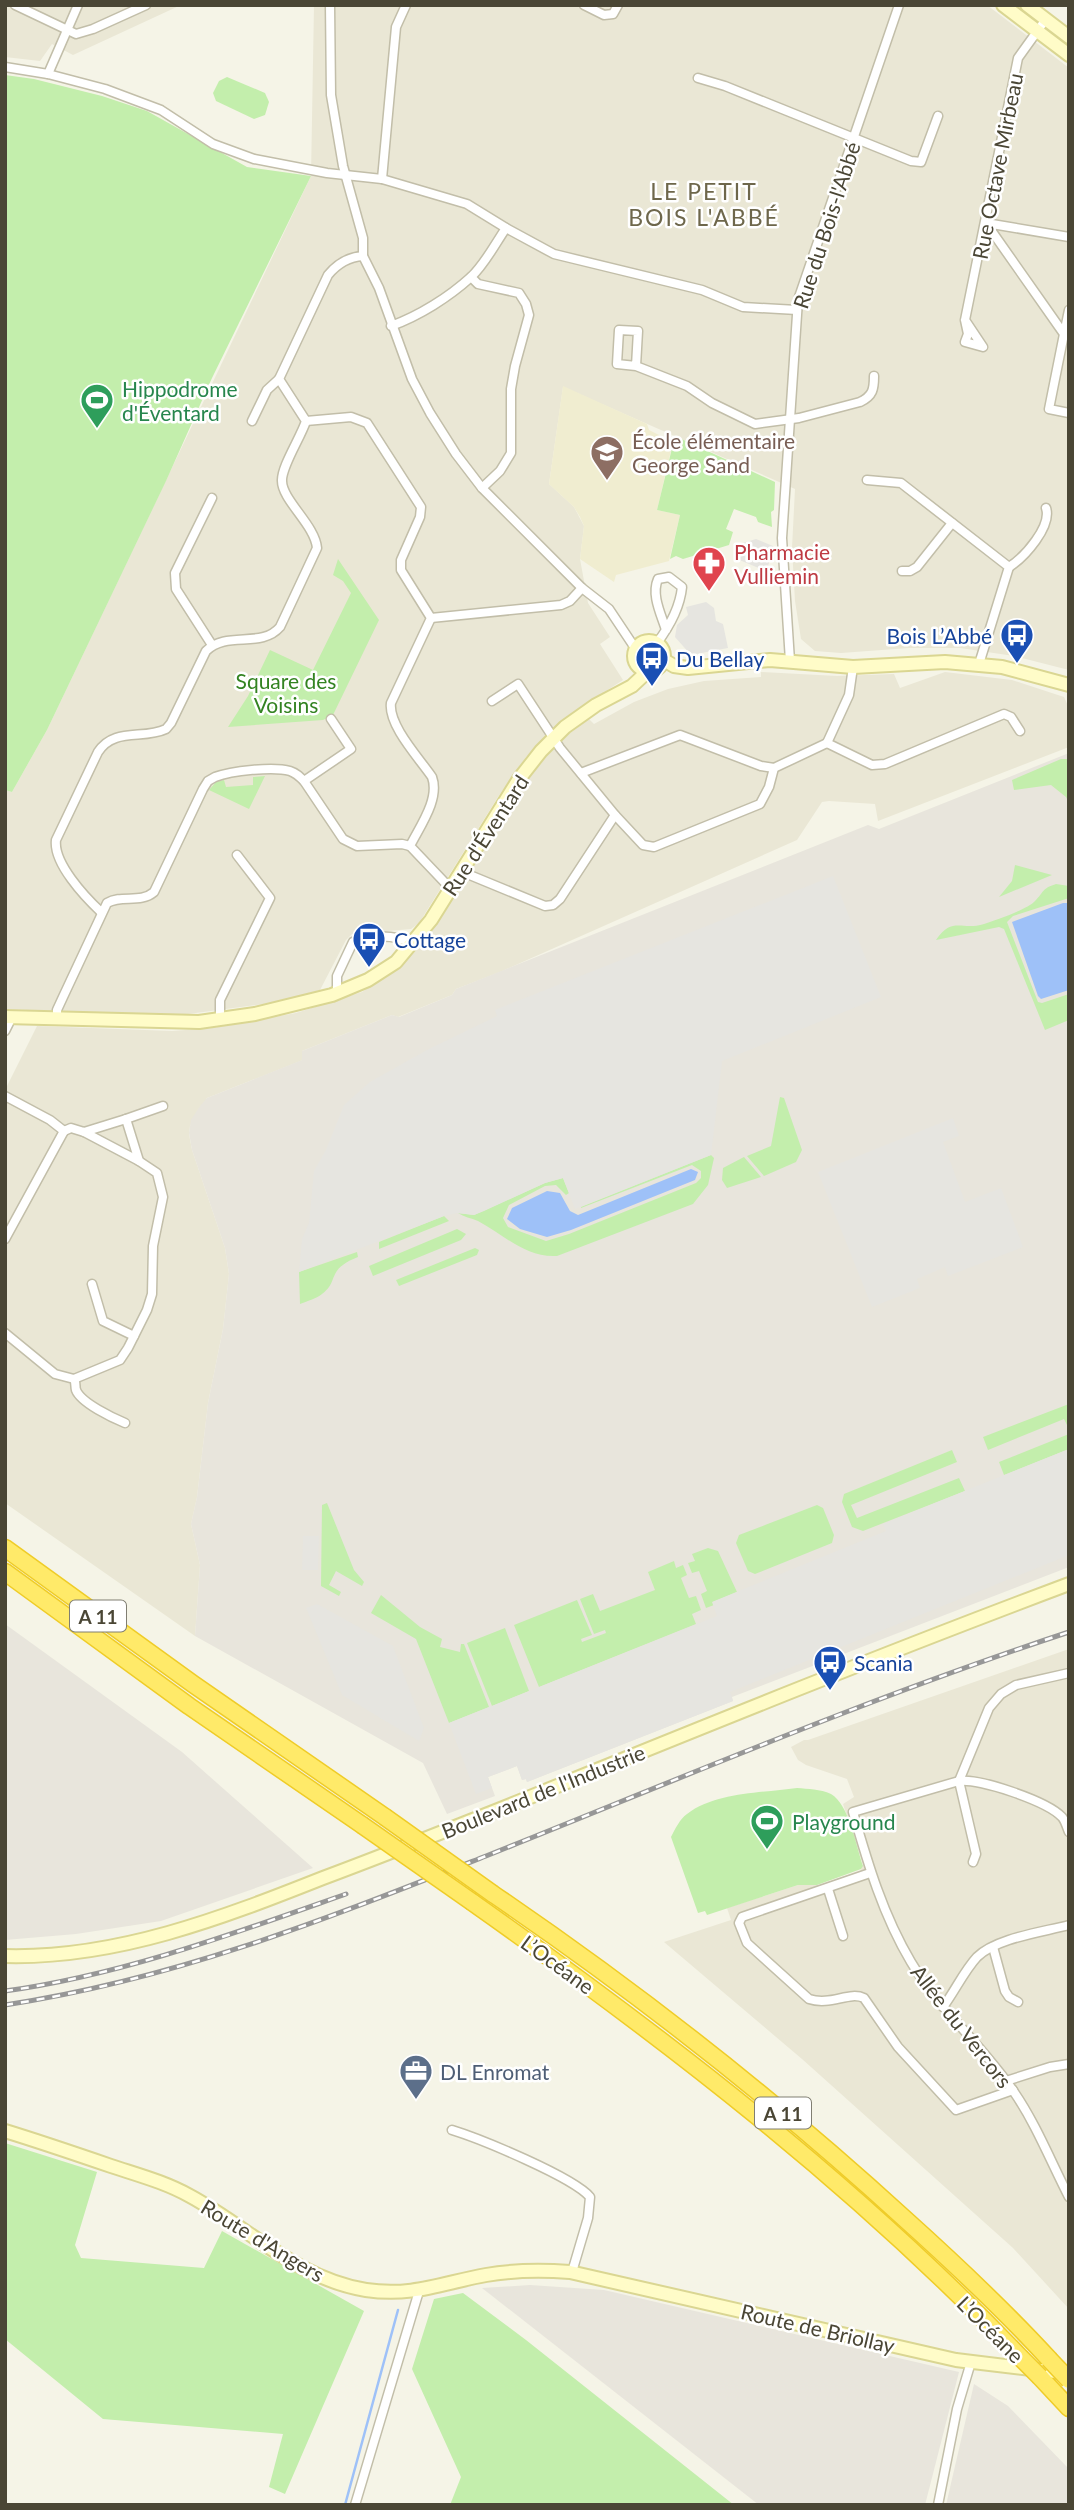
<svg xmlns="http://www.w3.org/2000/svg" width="1074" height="2510" font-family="Lato,sans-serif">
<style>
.residential{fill:#eae7d5}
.industrial{fill:#e8e5dc}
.education{fill:#f0edd0}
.green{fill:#c3eeac}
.parking{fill:#e6e5e0}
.water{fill:#9ec1f8}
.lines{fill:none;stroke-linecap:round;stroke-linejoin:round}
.stream{stroke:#9ec1f8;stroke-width:2.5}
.street-casing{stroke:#c2bea9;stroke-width:11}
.secondary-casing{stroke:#dad692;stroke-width:16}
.highway-casing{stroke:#efcc28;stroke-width:19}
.street{stroke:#fff;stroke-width:8}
.secondary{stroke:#fffcc8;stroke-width:12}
.highway{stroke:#ffea69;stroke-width:16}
.rail-casing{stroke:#979797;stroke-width:5}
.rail{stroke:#fff;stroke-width:2.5;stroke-dasharray:8;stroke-linecap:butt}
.highway-bridge-casing{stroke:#efcc28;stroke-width:19;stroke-linecap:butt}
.highway-bridge{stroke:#ffea69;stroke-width:16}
.labels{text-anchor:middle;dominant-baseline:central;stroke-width:5;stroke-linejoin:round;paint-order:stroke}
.shield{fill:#fff;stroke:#807e72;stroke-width:2}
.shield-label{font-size:19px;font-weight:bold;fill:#4a4635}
.street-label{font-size:21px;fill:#4a4635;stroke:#fff}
.leisure-label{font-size:21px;fill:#27864d;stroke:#fff;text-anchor:start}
.education-label{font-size:21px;fill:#785e54;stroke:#fff;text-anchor:start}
.health-label{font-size:21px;fill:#be3a42;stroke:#fff;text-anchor:start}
.transit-label{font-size:21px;fill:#164399;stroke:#fff;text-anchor:start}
.park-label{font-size:21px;fill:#338321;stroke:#fff}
.service-label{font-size:21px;fill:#4e5e75;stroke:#fff;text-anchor:start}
.neighbourhood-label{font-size:23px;letter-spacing:2px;fill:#6e674b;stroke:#fff}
</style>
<rect width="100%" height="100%" fill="#f5f4e7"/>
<g class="residential">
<path d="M 5,5 L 181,5 L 73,55 L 52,44 L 40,61 L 5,57 Z"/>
<path d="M 314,5 L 987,5 L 1069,68 L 1069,670 L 1014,656 L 960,648 L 909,648 L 841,653 L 815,651 L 801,639 L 795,601 L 792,548 L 795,489 L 563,387 L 549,484 L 574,507 L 584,526 L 580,559 L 588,603 L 610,637 L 600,644 L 623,680 L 563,719 L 526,757 L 498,797 L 419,923 L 411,929 L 352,934 L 346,940 L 320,990 L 272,1003 L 173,1016 L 5,1009 L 5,790 L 12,792 L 47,730 L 311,176 Z"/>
<path d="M 761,672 L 837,676 L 894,674 L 900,688 L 945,672 L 1012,680 L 1064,697 L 1069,708 L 1069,747 L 878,821 L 875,804 L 829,801 L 822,802 L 797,840 L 500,972 L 456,989 L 452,995 L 398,1017 L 392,1015 L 302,1051 L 303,1060 L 207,1098 L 190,1126 L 189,1134 L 192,1150 L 225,1248 L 229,1274 L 223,1329 L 208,1403 L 197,1497 L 191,1524 L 200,1565 L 195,1636 L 5,1503 L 5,1090 L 37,1026 L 172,1031 L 212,1028 L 296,1013 L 362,992 L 388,976 L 420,946 L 525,783 L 547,756 L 569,734 L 589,719 L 594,724 L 634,702 L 668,689 L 704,681 L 761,677 Z"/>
<path d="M 1069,1649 L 1069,2309 L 1013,2248 L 802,2059 L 664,1942 L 731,1920 L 727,1908 L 798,1885 L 819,1885 L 860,1871 L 863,1865 L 843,1804 L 854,1797 L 847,1779 L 806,1765 L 798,1760 L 791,1747 L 804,1740 L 808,1740 Z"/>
</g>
<g class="industrial">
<path d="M 1069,753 L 1069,1567 L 732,1697 L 733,1701 L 527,1782 L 526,1779 L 522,1780 L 517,1766 L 488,1777 L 495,1796 L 447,1814 L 423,1763 L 195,1636 L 200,1565 L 191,1524 L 197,1497 L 208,1403 L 223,1329 L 229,1274 L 225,1248 L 192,1150 L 189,1133 L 191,1120 L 200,1106 L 207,1098 L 302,1060 L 302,1051 L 392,1015 L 399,1017 L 452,995 L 456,989 L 868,825 L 879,829 Z"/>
<path d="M 5,1624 L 182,1752 L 313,1868 L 161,1921 L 76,1934 L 5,1940 Z"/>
<path d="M 530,2285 L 604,2290 L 959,2372 L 925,2505 L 759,2505 L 482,2288 Z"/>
<path d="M 974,2384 L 1008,2406 L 1069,2469 L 1069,2505 L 946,2505 Z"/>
</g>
<path class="education" d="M 563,386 L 647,424 L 649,430 L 673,442 L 657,510 L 680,515 L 669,561 L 616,575 L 614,582 L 580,559 L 584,526 L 580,517 L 574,507 L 549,484 Z"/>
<g class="green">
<path d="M 5,75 L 34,79 L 102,96 L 147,111 L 247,167 L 311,176 L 212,378 L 166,481 L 47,730 L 12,792 L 5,790 Z"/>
<path d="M 227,77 L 265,93 L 269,102 L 265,115 L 254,119 L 216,101 L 213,93 L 219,81 Z"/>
<path d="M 675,436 L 775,482 L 774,510 L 771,512 L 772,527 L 758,522 L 756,517 L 734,509 L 726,529 L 733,532 L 729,545 L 683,559 L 676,556 L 670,559 L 680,515 L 657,510 Z"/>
<path d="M 338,559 L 379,620 L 333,715 L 323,720 L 228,727 L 248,696 L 270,650 L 313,670 L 351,593 L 343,581 L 333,575 Z"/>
<path d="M 1061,759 L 1069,759 L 1069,803 L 1066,797 L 1051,785 L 1014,790 L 1012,780 Z"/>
<path d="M 265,776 L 249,809 L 209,790 L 216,782 L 224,780 L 226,787 L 253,785 L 253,777 Z"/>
<path d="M 1015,865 L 1052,875 L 999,897 L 1012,881 Z"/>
<path d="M 1056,884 L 1069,886 L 1069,898 L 1013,916 L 1007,922 L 1038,1002 L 1042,1003 L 1069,994 L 1069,1020 L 1045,1030 L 1004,929 L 999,927 L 936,940 C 952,916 962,931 984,924 C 996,920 1028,909 1035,901 C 1045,891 1041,889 1056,884 Z"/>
<path d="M 780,1097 L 784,1098 L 802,1150 L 796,1162 L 764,1176 L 747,1156 L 771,1146 Z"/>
<path d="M 711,1155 L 714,1158 L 708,1185 L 693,1204 L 557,1256 C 526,1258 504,1235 478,1221 C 471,1218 464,1217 458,1213 L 474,1215 L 545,1183 L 563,1178 L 569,1193 L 566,1195 L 556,1185 L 545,1186 L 509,1205 L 503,1218 L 508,1227 L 546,1241 L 569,1234 L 696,1183 L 701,1178 L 701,1171 L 692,1165 L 581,1208 L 581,1207 Z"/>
<path d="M 744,1157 L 761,1177 L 727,1188 L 722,1180 L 723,1168 Z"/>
<path d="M 444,1216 L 449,1221 L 379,1249 L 379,1242 Z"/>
<path d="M 457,1229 L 466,1234 L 461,1240 L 373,1276 L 369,1266 Z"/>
<path d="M 475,1248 L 479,1250 L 477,1255 L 399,1286 L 396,1280 Z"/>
<path d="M 357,1252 L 358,1257 C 325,1270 340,1281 322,1294 C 316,1299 307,1301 300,1304 L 299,1272 Z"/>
<path d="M 1069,1404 L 1069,1429 L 1064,1419 L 988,1450 L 983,1437 Z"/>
<path d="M 1069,1434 L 1069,1449 L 1004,1475 L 999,1462 Z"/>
<path d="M 952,1450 L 957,1462 L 851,1505 L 857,1518 L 959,1478 L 965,1491 L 863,1531 L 852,1527 L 842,1502 L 844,1494 Z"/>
<path d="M 327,1503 L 354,1570 L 364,1582 L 362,1586 L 336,1571 L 329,1585 L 341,1592 L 339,1596 L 321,1586 L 322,1505 Z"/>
<path d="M 817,1505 L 823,1508 L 834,1535 L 832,1543 L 755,1574 L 748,1571 L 736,1543 L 739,1535 Z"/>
<path d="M 708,1548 L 718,1551 L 737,1592 L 713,1602 L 714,1605 L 706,1608 L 701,1594 L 707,1591 L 699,1571 L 692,1573 L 688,1563 L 695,1561 L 692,1554 Z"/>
<path d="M 674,1561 L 676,1568 L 683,1565 L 687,1575 L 681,1578 L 689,1598 L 696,1596 L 701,1610 L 692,1614 L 696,1624 L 539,1687 L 514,1625 L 577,1600 L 592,1635 L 581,1639 L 582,1642 L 606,1633 L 605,1630 L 594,1634 L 580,1599 L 593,1594 L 600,1611 L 655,1590 L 648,1572 Z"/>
<path d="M 381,1595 L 420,1627 L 442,1639 L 440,1647 L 460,1652 L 461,1644 L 464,1644 L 489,1707 L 449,1723 L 416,1639 L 371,1613 Z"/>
<path d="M 505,1628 L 529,1691 L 492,1706 L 467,1643 Z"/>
<path d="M 797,1788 C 808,1789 820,1789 831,1794 C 849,1804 856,1846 863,1866 L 861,1869 L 817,1885 L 798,1885 L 707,1915 L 705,1911 L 698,1913 L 671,1837 C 675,1829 680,1819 687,1814 C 716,1792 762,1793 797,1788 Z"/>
<path d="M 5,2143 L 97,2172 L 75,2245 L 81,2258 L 204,2268 L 222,2231 L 364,2311 L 285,2494 L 269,2487 L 283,2434 L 103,2419 L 5,2339 Z"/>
<path d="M 463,2293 L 526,2340 L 734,2505 L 450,2505 L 461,2477 L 412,2369 L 434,2299 Z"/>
</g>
<g class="parking">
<path d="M 756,539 L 773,546 L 770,553 L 772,555 L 766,571 L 737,559 L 743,543 Z"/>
<path d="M 706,602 L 714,608 L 716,621 L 723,624 L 728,648 L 691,655 L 675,637 L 677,625 L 688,615 L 686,607 Z"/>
<path d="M 833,876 L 881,997 L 722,1061 L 711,1155 L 575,1209 L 563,1178 L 545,1183 L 484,1211 L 474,1215 L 457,1213 L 444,1216 L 299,1272 L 302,1239 L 309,1223 L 314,1171 L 326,1150 L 344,1105 L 370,1082 L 427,1050 L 497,1016 L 495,1010 Z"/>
<path d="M 953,1118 L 959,1136 L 943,1142 L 965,1202 L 1001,1188 L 1023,1247 L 948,1276 L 945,1267 L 917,1279 L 920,1288 L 872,1307 L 818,1172 Z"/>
<path d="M 1069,1449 L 1069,1555 L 730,1692 L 733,1701 L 527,1782 L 526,1779 L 522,1780 L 517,1766 L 488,1777 L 492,1788 L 476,1794 L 449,1723 L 717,1616 L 712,1602 L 886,1531 L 883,1524 Z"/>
<path d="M 303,1536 L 319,1536 L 318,1570 L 302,1570 Z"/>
<path d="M 317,1604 L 393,1646 L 424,1728 L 419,1741 L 342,1695 L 306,1608 Z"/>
</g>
<g class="water">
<path d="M 1063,903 L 1069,903 L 1069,990 L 1041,999 L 1038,996 L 1012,922 Z"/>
<path d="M 691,1169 L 698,1172 L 695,1180 L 571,1230 L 547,1237 L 520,1229 L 507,1219 L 512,1208 L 547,1191 L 560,1193 L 570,1211 L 578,1215 Z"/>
</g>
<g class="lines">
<path class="stream" d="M 345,2505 L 398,2310"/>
<defs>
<g id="street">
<path d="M 15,5 L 76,34 L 93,29 L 146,5"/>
<path d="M 330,5 L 331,95 L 343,166 L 363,238 L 363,256 L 379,288 L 412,379 L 430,413 L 456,454 L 482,488 L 582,588 L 609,609 L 635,648"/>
<path d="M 584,5 L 604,15 L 613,14 L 618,5"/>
<path d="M 5,67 L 48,74 L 105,89 L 161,110 L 213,144 L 254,159 L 327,173 L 382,179 L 467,204 L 506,228 L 554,254 L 702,290 L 743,307 L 797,310"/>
<path d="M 48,74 L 78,5"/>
<path d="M 698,78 L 725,86 L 911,161 L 921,162 L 938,116"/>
<path d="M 382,179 L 396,27 L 406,5"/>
<path d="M 986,223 L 1064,334 L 1049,409 L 1069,413"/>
<path d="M 986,223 L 1069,237"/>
<path d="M 471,277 L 478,284 L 519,293 L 526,304 L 529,315 L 515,366 L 511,389 L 511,453 L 500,471 L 482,488"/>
<path d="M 965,320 L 983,347 L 965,342 L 968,334 L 965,320 L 1018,58 L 1046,19"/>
<path d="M 391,326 C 419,316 449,297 471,277 C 485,264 495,244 506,228"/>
<path d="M 1064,334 L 1069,310"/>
<path d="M 636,366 L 617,364 L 619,330 L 638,331 L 636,366 L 687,386 L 712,403 L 755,424 L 799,418 L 860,402 C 873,396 874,389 874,376"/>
<path d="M 252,421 L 267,390 L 279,379"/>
<path d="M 306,421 L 351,417 L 367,423 L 421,507 L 420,517 L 401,560 L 401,570 L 431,618 L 391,703 C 388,725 419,758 432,777 C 440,799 420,826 410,846 L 450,888"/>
<path d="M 867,480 L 901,483 L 1009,567 L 979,664"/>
<path d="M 1009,567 C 1025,557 1052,526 1046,508"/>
<path d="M 902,571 L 910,571 L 917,567 L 952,523"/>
<path d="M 431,618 L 561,605 L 570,601 L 582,588"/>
<path d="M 657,643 C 669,627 680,607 682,587 L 669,577 L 658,579 C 651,595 661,614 666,630"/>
<path d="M 212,645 L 176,589 L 175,573 L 212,498"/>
<path d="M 790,661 L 782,538 L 798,300 L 899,5"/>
<path d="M 492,701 L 518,684 L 560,748 L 615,815 L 643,845 L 654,847 L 760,804 L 769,787 L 774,768 L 827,743"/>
<path d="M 827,743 L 872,765 L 885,764 L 1004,714 L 1011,717 L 1020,731"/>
<path d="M 827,743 L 849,695 L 853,667"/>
<path d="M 581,773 L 680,735 L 761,766 L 774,768"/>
<path d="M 304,781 L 351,749 L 331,719"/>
<path d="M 460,871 L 545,906 L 553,905 L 560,899 L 615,815"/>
<path d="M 101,912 C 85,897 53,863 56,840 L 98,752 C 114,727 143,740 166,729 L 171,723 L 206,651 C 227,630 261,649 280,627 L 317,548 C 315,525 282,500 282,481 C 281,467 301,437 306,421 L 279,379 L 328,275 C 337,264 348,257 363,256"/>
<path d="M 337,994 L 337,976 L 353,942 C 371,935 394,934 411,943"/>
<path d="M 57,1018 L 57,1010 L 63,997 L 107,903 C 122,894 140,904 154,892 L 203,789 L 208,781 L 215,777 C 231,771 273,766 290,771 C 296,773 299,776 304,781 L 343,839 L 357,846 L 402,844 L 410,846"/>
<path d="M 220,1019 L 220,1000 L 270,898 L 237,855"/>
<path d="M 5,1031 L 12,1017"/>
<path d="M 5,1096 L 50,1120 L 64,1131"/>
<path d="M 126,1119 L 163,1106"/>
<path d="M 64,1131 L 71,1128 L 84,1132 L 126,1119 L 139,1161 L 157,1173 L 163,1197 L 153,1246 L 152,1294 L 147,1310 L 128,1348 L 120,1360 L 74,1379"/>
<path d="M 84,1132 L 139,1161"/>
<path d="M 5,1239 L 64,1131"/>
<path d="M 92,1284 L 103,1321 L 134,1336"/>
<path d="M 5,1333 L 55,1374 L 74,1379 C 76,1382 75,1387 76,1390 C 81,1403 113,1418 125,1423"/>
<path d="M 1069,1832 C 1067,1827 1065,1820 1062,1817 C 1047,1801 979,1778 959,1781 L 853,1812 C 868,1864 883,1915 911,1962 C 939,2009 983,2046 1014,2092 C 1036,2124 1051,2162 1069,2197"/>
<path d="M 973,1862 L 976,1854 L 959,1781 L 989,1708 L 1001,1694 L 1016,1685 L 1069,1673"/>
<path d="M 870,1873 L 742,1917 L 739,1923 L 747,1943 L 809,1999 C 831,2006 849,1991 864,1998 L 898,2047 L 956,2110 L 1013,2090"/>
<path d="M 828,1889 L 843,1936"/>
<path d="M 993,1947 L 1005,1991 L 1009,1997 L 1018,2002"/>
<path d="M 943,2007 C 955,1991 964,1971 977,1957 C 996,1938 1043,1932 1069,1925"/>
<path d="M 1006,2081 L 1050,2067 L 1069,2064"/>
<path d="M 452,2130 C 481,2139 573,2177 590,2197 L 588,2218 L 572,2272"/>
<path d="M 355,2505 L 419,2291"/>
<path d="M 938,2505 L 957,2409 L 971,2362"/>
</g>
<g id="secondary">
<path d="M 1003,5 L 1069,55"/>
<path d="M 1027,5 L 1069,37"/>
<circle cx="649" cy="656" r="15"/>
<path d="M 664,660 L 674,666 L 688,668 L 770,660 L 853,667 L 945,662 L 1002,667 L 1069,685"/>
<path d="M 5,1017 L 199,1022 L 255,1014 L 332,995 L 368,980 L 396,962 L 431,920 L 519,779 L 541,751 L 565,727 L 596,705 L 632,686 L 648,671"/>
<path d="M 5,1956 C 116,1959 222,1918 323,1878 C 382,1856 440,1833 498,1810 C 688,1733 877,1656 1069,1584"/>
<path d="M 5,2131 C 41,2142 76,2154 111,2166 C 138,2175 165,2182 190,2196 C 249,2228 297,2279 366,2290 C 412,2297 442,2283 486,2275 C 514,2270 541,2270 570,2272 L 956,2360 L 1064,2373"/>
</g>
<g id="highway">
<path d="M 5,1548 L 193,1684 L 385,1817"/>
<path d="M 5,1572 L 189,1706 L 362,1825"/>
<path d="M 493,1894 C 637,1992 776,2101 905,2219 C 955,2264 1004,2310 1049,2359"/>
<path d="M 472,1902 C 666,2039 856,2185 1020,2357"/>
<path d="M 1040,2377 L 1069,2408"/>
</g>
</defs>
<use href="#street" class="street-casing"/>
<use href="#secondary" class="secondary-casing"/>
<use href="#highway" class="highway-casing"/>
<use href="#street" class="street"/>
<use href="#secondary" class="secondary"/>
<use href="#highway" class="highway"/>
<defs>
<g id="rail">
<path d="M 5,1991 C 122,1975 235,1933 346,1894"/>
<path d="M 5,2005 C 177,1979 326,1919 486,1856 C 679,1779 871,1697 1069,1632"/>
</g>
</defs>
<use href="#rail" class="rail-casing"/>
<use href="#rail" class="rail"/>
<defs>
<g id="highway-bridge">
<path d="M 385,1817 L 493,1894"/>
<path d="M 362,1825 L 472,1902"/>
<path d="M 1020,2357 L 1040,2377"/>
<path d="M 1049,2359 L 1069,2380"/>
</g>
</defs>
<use href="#highway-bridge" class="highway-bridge-casing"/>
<use href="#highway-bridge" class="highway-bridge"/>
</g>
<defs>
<symbol id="stadium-pin" viewBox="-11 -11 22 30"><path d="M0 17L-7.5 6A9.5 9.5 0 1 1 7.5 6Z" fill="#2e9e5b" stroke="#fff"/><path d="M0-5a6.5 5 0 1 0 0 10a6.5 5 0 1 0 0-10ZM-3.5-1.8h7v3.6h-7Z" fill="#fff"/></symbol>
<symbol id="school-pin" viewBox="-11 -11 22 30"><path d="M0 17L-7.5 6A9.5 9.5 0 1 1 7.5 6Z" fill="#8d6e63" stroke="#fff"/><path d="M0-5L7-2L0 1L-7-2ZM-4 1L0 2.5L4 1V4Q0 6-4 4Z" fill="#fff"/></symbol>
<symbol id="pharmacy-pin" viewBox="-11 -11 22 30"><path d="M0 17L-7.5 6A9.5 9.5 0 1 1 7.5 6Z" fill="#e0444e" stroke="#fff"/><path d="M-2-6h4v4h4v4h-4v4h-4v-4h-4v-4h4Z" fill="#fff"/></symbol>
<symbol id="bus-pin" viewBox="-11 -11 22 30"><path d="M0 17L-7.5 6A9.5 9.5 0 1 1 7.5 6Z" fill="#1a4fb4" stroke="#fff"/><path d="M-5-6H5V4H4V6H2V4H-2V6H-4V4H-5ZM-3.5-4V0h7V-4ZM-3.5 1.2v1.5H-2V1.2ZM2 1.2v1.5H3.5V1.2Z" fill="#fff"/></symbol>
<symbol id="office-pin" viewBox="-11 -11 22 30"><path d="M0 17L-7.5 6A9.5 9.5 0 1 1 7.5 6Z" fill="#5c6f8a" stroke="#fff"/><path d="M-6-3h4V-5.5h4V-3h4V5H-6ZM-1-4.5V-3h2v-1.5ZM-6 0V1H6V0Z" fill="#fff"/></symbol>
</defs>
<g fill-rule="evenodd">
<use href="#stadium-pin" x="78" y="381" width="38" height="52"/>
<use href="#school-pin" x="588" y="433" width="38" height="52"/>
<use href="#pharmacy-pin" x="690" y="544" width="38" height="52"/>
<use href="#bus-pin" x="998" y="616" width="38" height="52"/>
<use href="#bus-pin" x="633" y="639" width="38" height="52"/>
<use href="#bus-pin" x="350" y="920" width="38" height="52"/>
<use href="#bus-pin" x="811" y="1643" width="38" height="52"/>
<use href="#stadium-pin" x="748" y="1802" width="38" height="52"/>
<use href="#office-pin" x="397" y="2052" width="38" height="52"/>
</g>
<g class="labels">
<g class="shield">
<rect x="70" y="1600.5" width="56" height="31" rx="5"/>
<rect x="755" y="2097.5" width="56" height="31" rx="5"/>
</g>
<g class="shield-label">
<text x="98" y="1616">A 11</text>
<text x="783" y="2113">A 11</text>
</g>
<g class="street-label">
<text transform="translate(997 166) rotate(-79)">Rue Octave Mirbeau</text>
<text transform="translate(826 225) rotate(-72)">Rue du Bois-l'Abbé</text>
<text transform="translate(485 835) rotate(-57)">Rue d'Éventard</text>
<text transform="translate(543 1791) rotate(-22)">Boulevard de l'Industrie</text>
<text transform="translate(558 1964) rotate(36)">L’Océane</text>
<text transform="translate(962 2026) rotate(52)">Allée du Vercors</text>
<text transform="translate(263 2240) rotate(31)">Route d'Angers</text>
<text transform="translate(818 2328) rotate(13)">Route de Briollay</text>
<text transform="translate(991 2329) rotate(45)">L’Océane</text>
</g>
<g class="leisure-label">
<text x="122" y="388">Hippodrome<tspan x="122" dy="24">d'Éventard</tspan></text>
<text x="792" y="1821">Playground</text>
</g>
<g class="education-label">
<text x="632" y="440">École élémentaire<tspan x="632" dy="24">George Sand</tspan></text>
</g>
<g class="health-label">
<text x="734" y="551">Pharmacie<tspan x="734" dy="24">Vulliemin</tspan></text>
</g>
<g class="transit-label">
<text x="992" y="635" text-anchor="end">Bois L’Abbé</text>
<text x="676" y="658">Du Bellay</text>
<text x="394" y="939">Cottage</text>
<text x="854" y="1662">Scania</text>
</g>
<g class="park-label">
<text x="286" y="680">Square des<tspan x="286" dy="24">Voisins</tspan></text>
</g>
<g class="service-label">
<text x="440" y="2071">DL Enromat</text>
</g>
<g class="neighbourhood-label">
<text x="704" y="191">LE PETIT<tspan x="704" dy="26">BOIS L'ABBÉ</tspan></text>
</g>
</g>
<rect width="1074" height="2510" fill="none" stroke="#4a4635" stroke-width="14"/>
</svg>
